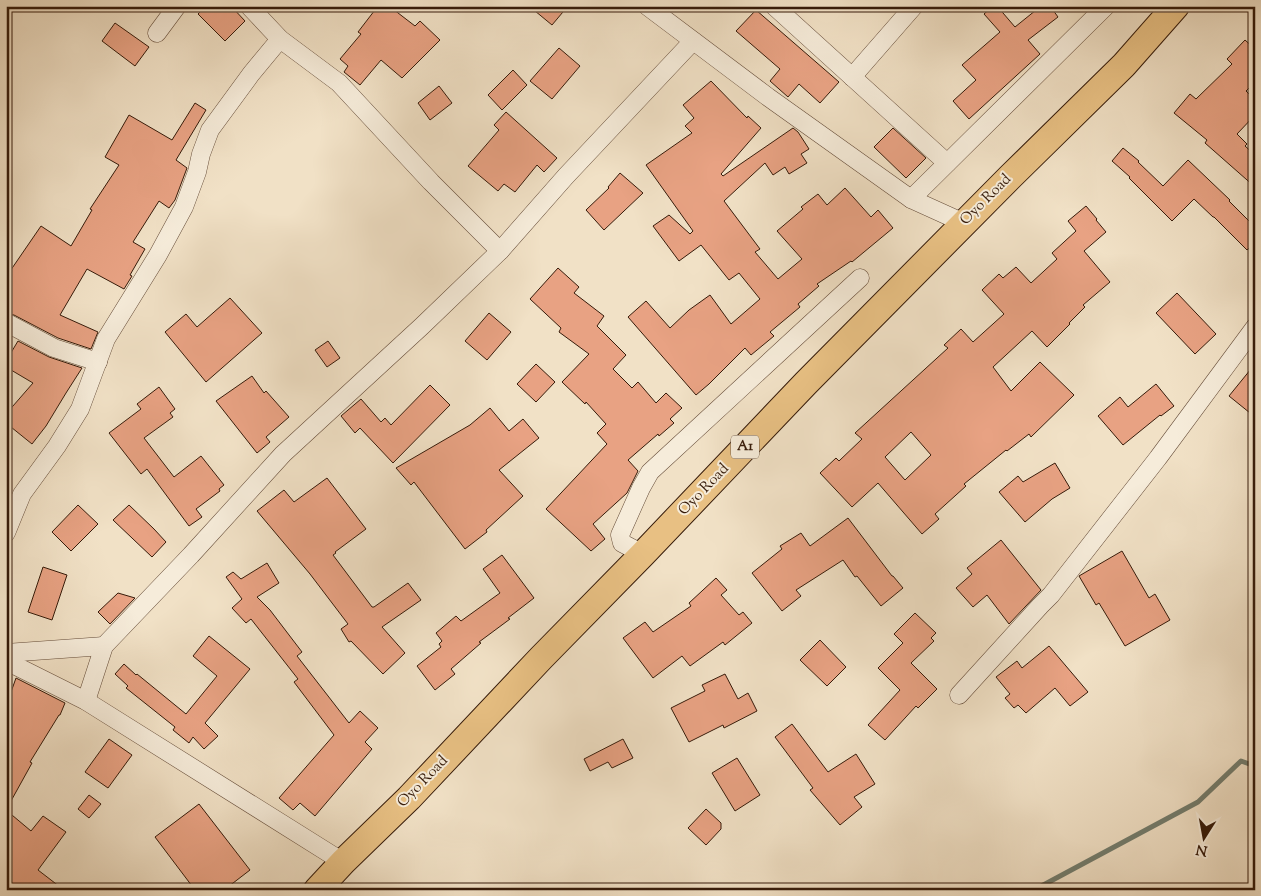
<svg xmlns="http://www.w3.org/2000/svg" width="1261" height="896" font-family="'Sorts Mill Goudy',serif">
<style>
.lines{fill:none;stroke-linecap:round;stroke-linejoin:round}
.stream{stroke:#737d6e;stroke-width:5}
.building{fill:#e8a283;stroke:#361b0a;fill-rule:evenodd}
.minor-casing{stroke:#654c39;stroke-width:19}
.highway-casing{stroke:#361b0a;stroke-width:28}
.minor{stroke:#f6ecda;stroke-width:18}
.highway{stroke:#e8c083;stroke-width:26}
.labels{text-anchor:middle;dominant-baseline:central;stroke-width:4;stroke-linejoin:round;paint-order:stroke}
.shield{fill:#f6ecda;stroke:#705a48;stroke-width:1}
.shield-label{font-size:14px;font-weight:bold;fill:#361b0a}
.street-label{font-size:15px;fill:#361b0a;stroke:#f6ecda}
</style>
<rect width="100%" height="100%" fill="#f1e1c6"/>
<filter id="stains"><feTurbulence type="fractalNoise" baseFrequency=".004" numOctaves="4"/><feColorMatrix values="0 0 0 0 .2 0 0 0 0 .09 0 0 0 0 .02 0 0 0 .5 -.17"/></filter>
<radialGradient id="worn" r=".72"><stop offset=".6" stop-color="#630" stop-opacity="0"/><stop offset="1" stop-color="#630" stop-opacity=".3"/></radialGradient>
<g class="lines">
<path class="stream" d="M 1034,890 L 1198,802 L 1241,761 L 1255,766"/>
</g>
<g class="building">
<path d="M 206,6 L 231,6 L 245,21 L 225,41 L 198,14 Z"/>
<path d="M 378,6 L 389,6 L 415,26 L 420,21 L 440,40 L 402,78 L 381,60 L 360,85 L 344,72 L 348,66 L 340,59 L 361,34 L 358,32 Z"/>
<path d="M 529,6 L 568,6 L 552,25 Z"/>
<path d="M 993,6 L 997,6 L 1015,27 L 1041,6 L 1050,6 L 1058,17 L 1028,40 L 1040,54 L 969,119 L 953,101 L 976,80 L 962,65 L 1000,32 L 984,14 Z"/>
<path d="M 756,10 L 839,82 L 820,103 L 799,84 L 788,97 L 770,81 L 780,69 L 736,31 Z"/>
<path d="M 115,23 L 149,47 L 135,66 L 102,41 Z"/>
<path d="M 1245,40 L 1255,49 L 1255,82 L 1246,91 L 1255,100 L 1255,115 L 1237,134 L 1247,144 L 1245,146 L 1255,155 L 1255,187 L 1205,143 L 1207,140 L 1174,113 L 1190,94 L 1196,99 L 1232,64 L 1227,59 Z"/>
<path d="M 559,48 L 580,66 L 552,99 L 530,81 Z"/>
<path d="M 513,70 L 527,85 L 502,110 L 488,95 Z"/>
<path d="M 711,81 L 747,118 L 748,116 L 761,128 L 721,174 L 723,176 L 793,128 L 798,132 L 809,149 L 801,154 L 807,163 L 789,174 L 785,167 L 773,175 L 765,163 L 724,201 L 760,249 L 755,252 L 778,279 L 802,259 L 777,231 L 803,209 L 801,207 L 818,194 L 827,205 L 845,188 L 871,217 L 878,210 L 893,228 L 852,262 L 851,261 L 817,284 L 819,286 L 798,304 L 800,307 L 770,332 L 774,336 L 751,355 L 745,348 L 709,384 L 696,395 L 628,317 L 646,301 L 670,328 L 689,310 L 710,295 L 731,324 L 760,299 L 739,273 L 729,280 L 701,245 L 679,261 L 653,226 L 669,215 L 690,234 L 693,231 L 646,165 L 692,133 L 685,126 L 694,118 L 683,105 Z"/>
<path d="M 439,86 L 452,103 L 430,120 L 418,103 Z"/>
<path d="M 195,103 L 206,110 L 176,160 L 187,168 L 175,200 L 169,208 L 159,201 L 133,242 L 145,249 L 130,275 L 132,276 L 124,289 L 87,269 L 60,315 L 98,332 L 91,349 L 58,338 L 14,315 L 6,314 L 6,277 L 41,226 L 71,246 L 92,210 L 90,209 L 119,165 L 105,157 L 129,115 L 172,140 Z"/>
<path d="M 506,112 L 557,158 L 544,172 L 537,165 L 515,192 L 504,184 L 498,191 L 468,166 L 499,130 L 494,125 Z"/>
<path d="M 893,128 L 926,158 L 906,178 L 874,147 Z"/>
<path d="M 1123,148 L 1139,161 L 1138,162 L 1163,186 L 1188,160 L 1230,200 L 1229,201 L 1255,227 L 1255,243 L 1247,250 L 1214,217 L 1213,217 L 1194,199 L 1172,221 L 1129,178 L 1130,177 L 1112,161 Z"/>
<path d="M 620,173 L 643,193 L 604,230 L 586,210 L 609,188 L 608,187 Z"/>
<path d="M 1086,206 L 1097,219 L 1096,220 L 1106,232 L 1084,251 L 1110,282 L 1083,305 L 1085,307 L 1069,323 L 1070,324 L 1047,347 L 1032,331 L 993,367 L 1011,391 L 1040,362 L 1074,395 L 1031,437 L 1029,434 L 1007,451 L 1006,450 L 964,484 L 966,486 L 935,514 L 939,519 L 922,534 L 878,483 L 852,507 L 820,473 L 836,458 L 839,461 L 862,439 L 855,433 L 948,348 L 944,345 L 961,329 L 973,342 L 1004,314 L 982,290 L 999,274 L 1003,278 L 1016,267 L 1031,283 L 1057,259 L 1052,253 L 1076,231 L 1068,221 ZM 911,432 L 931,455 L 905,480 L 885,457 Z"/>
<path d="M 558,268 L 579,287 L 574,293 L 604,316 L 597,326 L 626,355 L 613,369 L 632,388 L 638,382 L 656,403 L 666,393 L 682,408 L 670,419 L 674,423 L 659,436 L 658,434 L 628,460 L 638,471 L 627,493 L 593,524 L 605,539 L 591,551 L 546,509 L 607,444 L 597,433 L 606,424 L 586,402 L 585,404 L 562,382 L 589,354 L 559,332 L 561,328 L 530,299 Z"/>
<path d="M 1177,293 L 1216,334 L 1195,354 L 1156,313 Z"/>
<path d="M 230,298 L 262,333 L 206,382 L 165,332 L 186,314 L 197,327 Z"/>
<path d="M 489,313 L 511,332 L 487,360 L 465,341 Z"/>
<path d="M 18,341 L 49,357 L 82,368 L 66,393 L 46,426 L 32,444 L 6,423 L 6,414 L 33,383 L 6,367 L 6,361 Z"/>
<path d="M 328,341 L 340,358 L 327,367 L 315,350 Z"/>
<path d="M 536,364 L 555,382 L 536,402 L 517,384 Z"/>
<path d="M 1255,364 L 1255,417 L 1229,396 Z"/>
<path d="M 252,376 L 264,393 L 266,391 L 289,417 L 266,437 L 270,442 L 257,453 L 216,401 Z"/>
<path d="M 1156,384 L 1174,406 L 1161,416 L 1160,415 L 1123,445 L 1098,416 L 1120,397 L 1128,407 Z"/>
<path d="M 430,385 L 450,405 L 393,463 L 360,428 L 355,433 L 341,416 L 361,399 L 381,422 L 385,418 L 391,425 Z"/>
<path d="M 159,387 L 175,409 L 170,413 L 173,417 L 144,438 L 174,477 L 201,456 L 224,485 L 219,489 L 220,491 L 196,509 L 202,517 L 189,526 L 147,469 L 141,474 L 109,433 L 141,409 L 137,404 Z"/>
<path d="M 490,408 L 509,431 L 523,419 L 539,438 L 499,470 L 523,496 L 486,530 L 487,532 L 465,549 L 414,482 L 411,485 L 396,468 L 470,425 Z"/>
<path d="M 1055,463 L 1070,488 L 1052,499 L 1025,522 L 999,492 L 1018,476 L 1023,482 Z"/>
<path d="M 327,478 L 366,529 L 335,552 L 336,553 L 333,555 L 372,607 L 374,607 L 408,583 L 421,600 L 382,627 L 405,653 L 383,674 L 351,641 L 349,642 L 341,629 L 348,624 L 310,574 L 257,511 L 284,490 L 294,502 Z"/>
<path d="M 78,505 L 98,524 L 71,551 L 52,532 Z"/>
<path d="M 129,505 L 154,529 L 166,542 L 152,557 L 113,520 Z"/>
<path d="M 848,518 L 892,576 L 893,576 L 903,588 L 881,606 L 857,576 L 855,577 L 843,560 L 796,590 L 801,596 L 782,611 L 752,573 L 782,549 L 780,546 L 801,533 L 810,546 Z"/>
<path d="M 1001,540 L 1041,590 L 1009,624 L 987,595 L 973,607 L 956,588 L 972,574 L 967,568 Z"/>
<path d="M 1122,551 L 1149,598 L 1155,594 L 1170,620 L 1125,646 L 1099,603 L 1096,605 L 1079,576 Z"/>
<path d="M 502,555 L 534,598 L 508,618 L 510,619 L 479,642 L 481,643 L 451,669 L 455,674 L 435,690 L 417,666 L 441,647 L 439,644 L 442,641 L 436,633 L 456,616 L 461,621 L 500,593 L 483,569 Z"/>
<path d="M 267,563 L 279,583 L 257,597 L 270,610 L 302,652 L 297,656 L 349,723 L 360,711 L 378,728 L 365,742 L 372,749 L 315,816 L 300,803 L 293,810 L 279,798 L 334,735 L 294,682 L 298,679 L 251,619 L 246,623 L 232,608 L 242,599 L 226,577 L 233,572 L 241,579 Z"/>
<path d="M 43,567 L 67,575 L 52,620 L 28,612 Z"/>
<path d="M 716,578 L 727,590 L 721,595 L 739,615 L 743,612 L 752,623 L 725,645 L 723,642 L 690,666 L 682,656 L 653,678 L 623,638 L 645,622 L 653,632 L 691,606 L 689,603 Z"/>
<path d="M 118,593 L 135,598 L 110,624 L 98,612 Z"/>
<path d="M 915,613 L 936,633 L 931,638 L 934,641 L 911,663 L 937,689 L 918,708 L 916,706 L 885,740 L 868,725 L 900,690 L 878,668 L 903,643 L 894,634 Z"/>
<path d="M 209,636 L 250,669 L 205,723 L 218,736 L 204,749 L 193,737 L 189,743 L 173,730 L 175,727 L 126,688 L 128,686 L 115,674 L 124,664 L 136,675 L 137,674 L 186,714 L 217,676 L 193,656 Z"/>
<path d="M 820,640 L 846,667 L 827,686 L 800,660 Z"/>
<path d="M 1049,646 L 1088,692 L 1070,706 L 1055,688 L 1026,713 L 1018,705 L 1014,708 L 1005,698 L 1010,694 L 996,677 L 1017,661 L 1022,668 Z"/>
<path d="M 725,674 L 738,699 L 748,693 L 757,711 L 724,728 L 723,725 L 689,742 L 671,708 L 705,691 L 702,685 Z"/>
<path d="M 16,678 L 65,703 L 60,715 L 59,715 L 30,762 L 32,763 L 6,810 L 31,831 L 43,816 L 66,832 L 38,870 L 64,890 L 6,890 L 6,706 Z"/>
<path d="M 792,724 L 828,772 L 856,754 L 875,784 L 854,797 L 862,807 L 840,825 L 810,790 L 813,788 L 775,737 Z"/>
<path d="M 109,739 L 132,755 L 108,788 L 85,772 Z"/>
<path d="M 623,739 L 633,758 L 612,768 L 608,762 L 590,771 L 584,759 Z"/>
<path d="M 737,758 L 760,795 L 735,811 L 712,773 Z"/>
<path d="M 89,795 L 101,804 L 89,818 L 78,809 Z"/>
<path d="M 199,804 L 250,870 L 224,890 L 195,890 L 155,837 Z"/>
<path d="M 706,809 L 721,823 L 721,829 L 706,845 L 688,828 Z"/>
</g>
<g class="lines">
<defs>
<g id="minor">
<path d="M 249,6 L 280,39 L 339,83 L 431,182 L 500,251"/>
<path d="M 647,6 L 768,97 L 911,199 L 964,223"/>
<path d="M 774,6 L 947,163"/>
<path d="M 157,33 L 177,6"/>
<path d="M 852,77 L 914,6"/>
<path d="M 911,199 L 1106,6"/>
<path d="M 9,324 L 54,348 L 98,362"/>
<path d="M 6,533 L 22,494 L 57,446 L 80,409 L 106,339 L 158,255 L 184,207 L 197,172 L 201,154 L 210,130 L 251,74 L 280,39"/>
<path d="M 643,554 L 622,543 L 620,535 L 641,488 L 650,472 L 860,278"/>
<path d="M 6,653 L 104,646"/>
<path d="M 6,661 L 86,701 L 343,862"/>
<path d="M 959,695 L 1040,606 L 1051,595 L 1158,458 L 1255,327"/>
<path d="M 86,701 L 104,646 L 191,555 L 283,454 L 422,326 L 500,251 L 566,176 L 693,41"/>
</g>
<path id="highway" d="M 317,890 L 343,862 L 409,798 L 541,658 L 643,554 L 806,383 L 1010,177 L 1124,65 L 1176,6"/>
</defs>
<use href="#minor" class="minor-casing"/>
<use href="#highway" class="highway-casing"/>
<use href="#minor" class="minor"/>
<use href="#highway" class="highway"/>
</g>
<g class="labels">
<rect class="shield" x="731" y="435.5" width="28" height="23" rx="4"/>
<g class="shield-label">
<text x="745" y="447">A1</text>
</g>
<g class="street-label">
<text transform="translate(986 200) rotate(-45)">Oyo Road</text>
<text transform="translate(704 490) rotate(-46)">Oyo Road</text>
<text transform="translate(423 782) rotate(-46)">Oyo Road</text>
</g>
</g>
<rect width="1261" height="896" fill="none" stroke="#f1e1c6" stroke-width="25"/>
<rect x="8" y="8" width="1246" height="881" fill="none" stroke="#361b0a" stroke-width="2.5"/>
<rect x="12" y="12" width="1236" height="871" fill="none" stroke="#361b0a"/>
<g transform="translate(1204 838) rotate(191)" stroke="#f6ecda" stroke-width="4" paint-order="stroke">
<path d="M0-4L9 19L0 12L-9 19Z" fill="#361b0a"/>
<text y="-8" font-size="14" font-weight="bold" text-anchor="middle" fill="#361b0a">N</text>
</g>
<rect width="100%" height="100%" filter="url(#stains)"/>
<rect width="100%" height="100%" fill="url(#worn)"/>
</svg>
